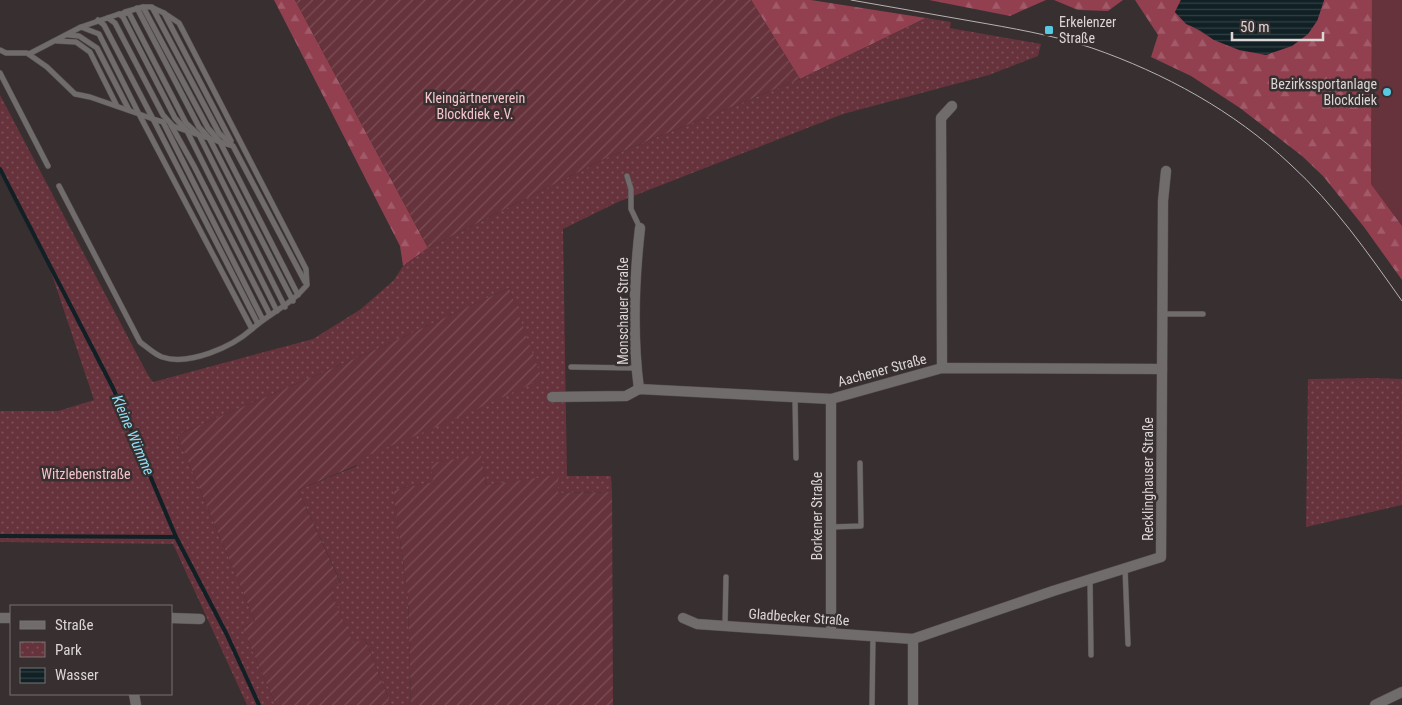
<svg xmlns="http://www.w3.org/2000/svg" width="1402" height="705" font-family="'Roboto Condensed',sans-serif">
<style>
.grass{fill:#66323b}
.forest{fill:url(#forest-firs)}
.park{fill:url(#park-dots)}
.garden{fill:url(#garden-furrows)}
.water{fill:url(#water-rules)}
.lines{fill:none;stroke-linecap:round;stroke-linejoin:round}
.stream{stroke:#102024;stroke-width:4}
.service-casing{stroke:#554d4e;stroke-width:6}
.minor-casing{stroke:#554d4e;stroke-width:11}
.service{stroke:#706c6c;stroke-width:5}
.minor{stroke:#706c6c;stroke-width:10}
.tram{stroke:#b8b2b3;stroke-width:1}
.poi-dot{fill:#58c9e3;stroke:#372f30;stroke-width:2}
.labels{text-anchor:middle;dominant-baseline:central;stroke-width:5;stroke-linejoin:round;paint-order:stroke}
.poi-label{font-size:14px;fill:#dcd6d7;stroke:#372f30;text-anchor:start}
.park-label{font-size:14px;fill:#f6c4cb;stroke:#372f30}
.street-label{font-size:14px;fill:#dcd6d7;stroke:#372f30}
.water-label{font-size:15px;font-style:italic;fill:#8cdff4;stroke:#372f30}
</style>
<defs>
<pattern id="forest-firs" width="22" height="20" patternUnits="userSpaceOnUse" patternTransform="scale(1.25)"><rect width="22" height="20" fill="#923f50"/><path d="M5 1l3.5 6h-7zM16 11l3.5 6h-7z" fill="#a15a68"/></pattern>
<pattern id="park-dots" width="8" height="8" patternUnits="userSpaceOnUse" patternTransform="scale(1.25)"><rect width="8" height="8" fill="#66323b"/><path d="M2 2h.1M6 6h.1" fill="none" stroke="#7b4f57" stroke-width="1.8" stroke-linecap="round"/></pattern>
<pattern id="garden-furrows" width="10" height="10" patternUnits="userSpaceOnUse" patternTransform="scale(1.25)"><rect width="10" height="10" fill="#66323b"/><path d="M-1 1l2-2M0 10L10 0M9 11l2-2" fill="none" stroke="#7b4f57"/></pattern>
<pattern id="water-rules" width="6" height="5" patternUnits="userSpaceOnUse" patternTransform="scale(1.25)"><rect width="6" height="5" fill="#102024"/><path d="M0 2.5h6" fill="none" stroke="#324043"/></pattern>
</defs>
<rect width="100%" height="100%" fill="#372f30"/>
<path class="grass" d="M 1372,0 L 1402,0 L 1402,226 L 1371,184 Z"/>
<g class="forest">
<path d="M 274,0 L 295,0 L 428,248 L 403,266 L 400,246 Z"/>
<path d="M 751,0 L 811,0 L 926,18 L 800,79 Z"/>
<path d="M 929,0 L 1046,0 L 1010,16 Z"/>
<path d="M 1054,0 L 1123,0 L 1108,11 L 1078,10 Z"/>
<path d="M 1135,0 L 1181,0 L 1175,12 C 1187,25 1200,30 1214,40 L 1317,21 L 1324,0 L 1372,0 L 1371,184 L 1402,226 L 1402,280 L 1364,227 L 1323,176 L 1302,156 L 1240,108 L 1191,76 L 1151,57 L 1158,35 Z"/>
</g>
<g class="park">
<path d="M 926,18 L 951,22 L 950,28 L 1041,44 L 1038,56 L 989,75 L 843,114 L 618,202 L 563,229 L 567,476 L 611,476 L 612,492 L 558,493 L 557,476 L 486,485 L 481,456 L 432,463 L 433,482 L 393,490 L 408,597 L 411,705 L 391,705 L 365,639 L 353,644 L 330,590 L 341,583 L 298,490 L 357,466 L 355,460 L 541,379 L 509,288 L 377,349 L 177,435 L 255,621 L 242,627 L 276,705 L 247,705 L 173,544 L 0,542 L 0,411 L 58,411 L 94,400 L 49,266 L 0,173 L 0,95 L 148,375 L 153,382 L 313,339 L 361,309 L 394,280 L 403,266 L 428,248 L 608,157 L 800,79 Z"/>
<path d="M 1375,378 L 1402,379 L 1402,505 L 1306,527 L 1308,379 Z"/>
</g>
<g class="garden">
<path d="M 295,0 L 751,0 L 800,79 L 608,157 L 428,248 Z"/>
<path d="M 509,288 L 542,379 L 446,423 L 356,460 L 357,465 L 298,490 L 341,584 L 330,590 L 353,643 L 365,639 L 391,705 L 276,705 L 242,627 L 255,621 L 177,435 L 377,349 Z"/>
<path d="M 481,455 L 486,485 L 558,475 L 558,493 L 612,492 L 613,705 L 411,705 L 408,597 L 393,490 L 433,482 L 431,463 Z"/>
</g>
<path class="water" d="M 1181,0 L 1324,0 L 1317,21 L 1308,34 L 1292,46 L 1266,55 L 1239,50 L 1214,40 L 1200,30 L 1186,24 L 1175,12 Z"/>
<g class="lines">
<g class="stream">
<path d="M 0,169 L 113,388 L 176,537 L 227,635 L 259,705"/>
<path d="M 0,536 L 176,537"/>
</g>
<defs>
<g id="service">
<path d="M 143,7 L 208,128 L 220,142 L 233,146 L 305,282"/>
<path d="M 137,8 L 199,127 L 209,138 L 220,142 L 298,295"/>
<path d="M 153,8 L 164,13 L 231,141"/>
<path d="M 125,12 L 143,7 L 152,7 L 219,133 L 231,144"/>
<path d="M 164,13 L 179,23 L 306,269 L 307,285 C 292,303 276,310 258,324"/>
<path d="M 119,14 L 129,13 L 186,123 L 199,135 L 209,138 L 293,301"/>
<path d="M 108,18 L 115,23 L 163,115 L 173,126 L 187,131 L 277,311"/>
<path d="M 98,20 L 104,25 L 153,119 L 163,122 L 263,320"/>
<path d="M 81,27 L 119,14 L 123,17 L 175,118 L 187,131 L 199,135 L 285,307"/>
<path d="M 69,35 L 79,36 L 97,48 L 129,110"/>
<path d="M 57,41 L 76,42 L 90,52 L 117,106"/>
<path d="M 0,50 L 6,53 L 27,53 L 47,67 L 75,94 L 90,97 L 139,114 L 252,329 C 232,347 189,366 162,357 C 154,354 147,347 140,342 L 59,186"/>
<path d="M 29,54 L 81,27 L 99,34 L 139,114 L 153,119 L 258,324 L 252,329"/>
<path d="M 0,73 L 48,166"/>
<path d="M 171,125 L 194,166 L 270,315"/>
<path d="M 627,176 L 631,189 L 631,209 L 640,228"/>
<path d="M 1163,314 L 1203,314"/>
<path d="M 571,367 L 636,368"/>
<path d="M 795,397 L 796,458"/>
<path d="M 831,527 L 861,526 L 860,463"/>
<path d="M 1125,568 L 1128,644"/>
<path d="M 1090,579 L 1091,655"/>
<path d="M 725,625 L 726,577"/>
<path d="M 872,705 L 873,636"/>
</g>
<g id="minor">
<path d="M 942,368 L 941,118 L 952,106"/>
<path d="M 639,389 C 632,336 634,281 640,228"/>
<path d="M 552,397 L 626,396 L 639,389 L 831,399 L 942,368 L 1162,369"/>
<path d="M 831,399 L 831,632"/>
<path d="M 0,618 L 11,618"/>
<path d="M 171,618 L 200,619"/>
<path d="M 683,618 L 697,624 L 913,639 L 1053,591 L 1161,557 L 1163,201 L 1166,171"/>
<path d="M 134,694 L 136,705"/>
<path d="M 913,705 L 913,639"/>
<path d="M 1375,705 L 1402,692"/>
</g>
</defs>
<use href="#service" class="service-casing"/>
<use href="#minor" class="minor-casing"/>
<use href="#service" class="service"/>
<use href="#minor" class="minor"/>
<path class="tram" d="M 851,0 C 891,7 931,14 971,21 C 1011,28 1053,35 1092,48 C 1164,73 1234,111 1290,164 C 1334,204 1368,253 1402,301"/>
</g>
<g class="poi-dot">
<rect x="1044" y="25" width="10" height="10" rx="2.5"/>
<circle cx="1387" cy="92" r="5"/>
</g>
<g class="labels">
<g class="poi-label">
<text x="1059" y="22">Erkelenzer<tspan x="1059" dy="16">Straße</tspan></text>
<text x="1377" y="84" text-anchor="end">Bezirkssportanlage<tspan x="1377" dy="16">Blockdiek</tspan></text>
</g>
<g class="park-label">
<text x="475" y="98">Kleingärtnerverein<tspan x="475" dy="16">Blockdiek e.V.</tspan></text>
<text x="86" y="474">Witzlebenstraße</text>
</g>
<g class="street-label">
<text transform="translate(623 311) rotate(-90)">Monschauer Straße</text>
<text transform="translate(882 370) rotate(-15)">Aachener Straße</text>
<text transform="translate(1148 479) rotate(-90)">Recklinghauser Straße</text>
<text transform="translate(817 516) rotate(-90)">Borkener Straße</text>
<text transform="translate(799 617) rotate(4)">Gladbecker Straße</text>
</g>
<g class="water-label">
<text transform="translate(133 435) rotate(67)">Kleine Wümme</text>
</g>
</g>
<rect x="10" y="605" width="162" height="90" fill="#372f30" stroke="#797273"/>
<rect x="20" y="621" width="25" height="8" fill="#706c6c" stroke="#797273"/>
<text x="55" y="630" font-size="15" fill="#dcd6d7">Straße</text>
<rect x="20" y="642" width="25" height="15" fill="url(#park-dots)" stroke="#797273"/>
<text x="55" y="655" font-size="15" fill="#dcd6d7">Park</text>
<rect x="20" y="668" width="25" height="15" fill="url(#water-rules)" stroke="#797273"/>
<text x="55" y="680" font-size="15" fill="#dcd6d7">Wasser</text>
<path d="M1232 32v8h91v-8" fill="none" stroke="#dcd6d7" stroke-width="2.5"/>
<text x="1240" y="32" font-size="15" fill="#dcd6d7" stroke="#372f30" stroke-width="4" paint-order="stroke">50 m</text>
</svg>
